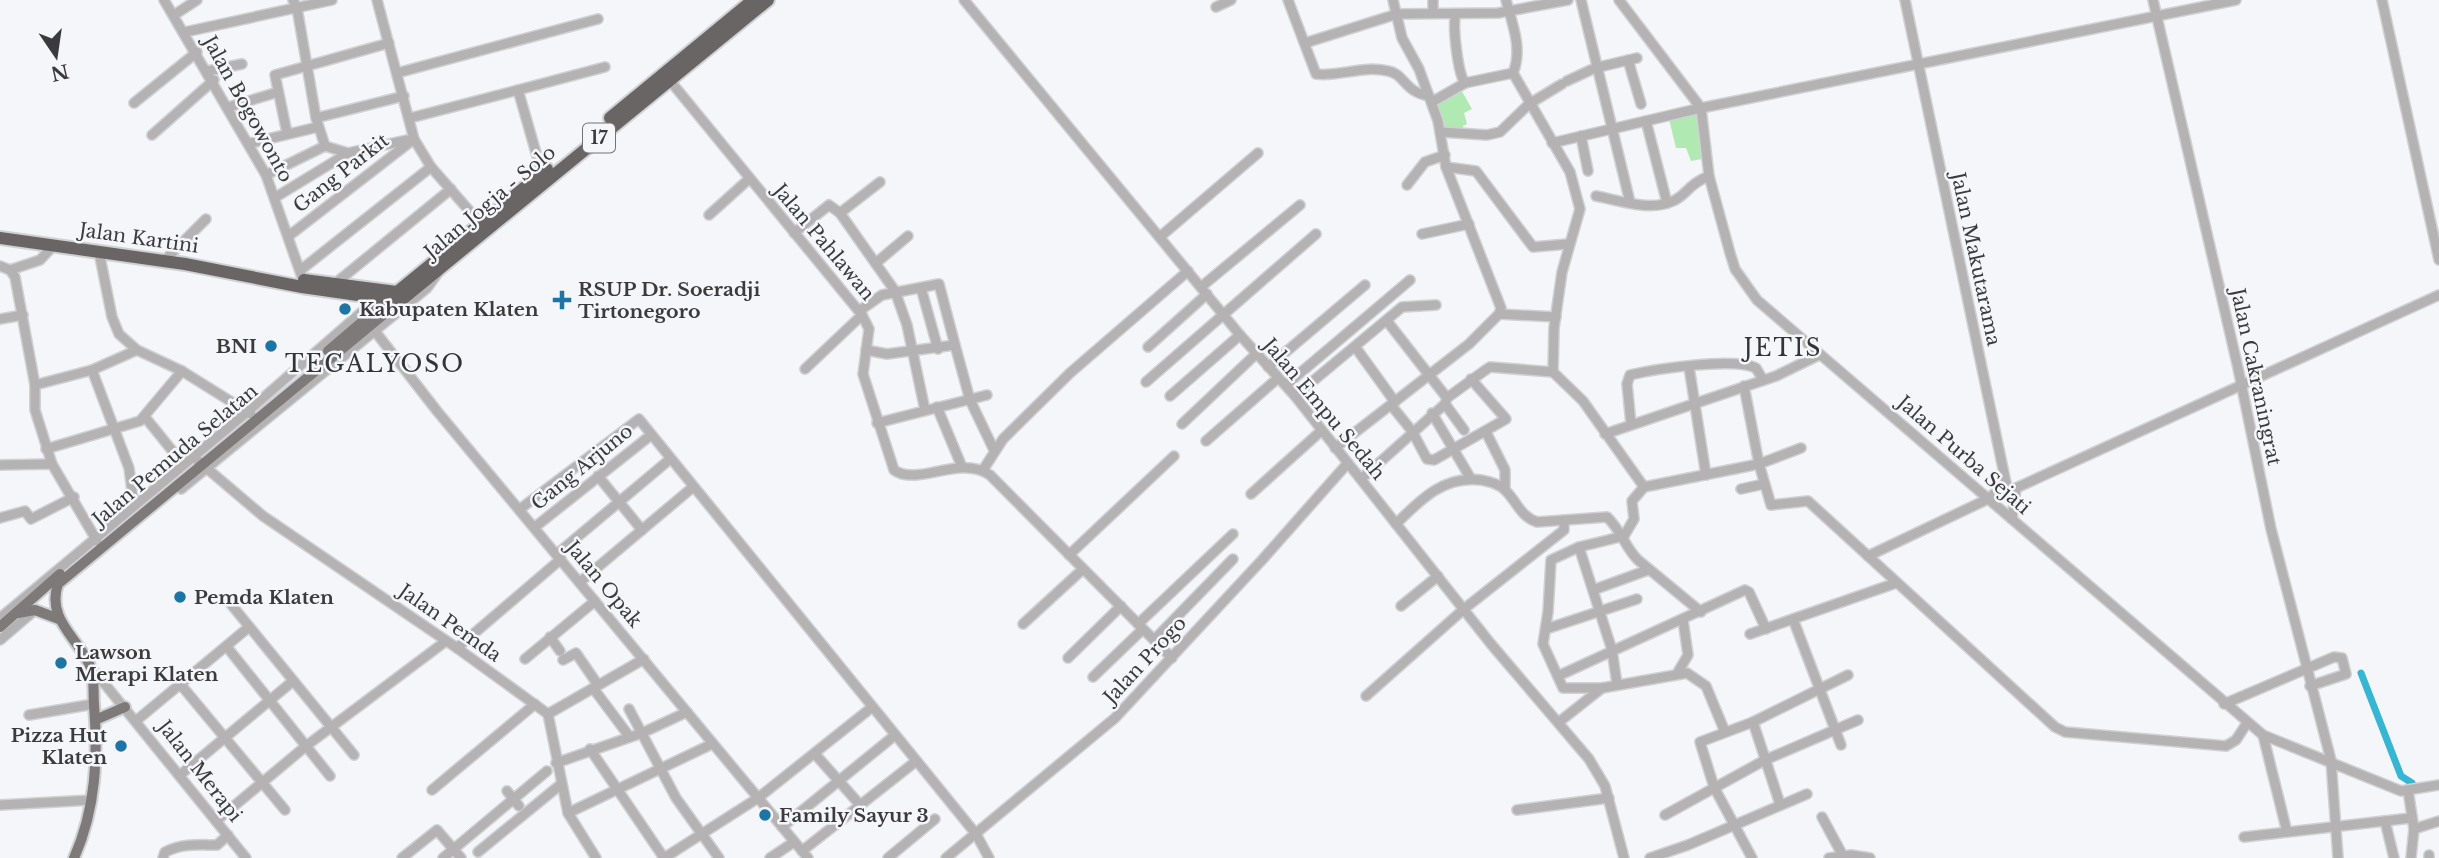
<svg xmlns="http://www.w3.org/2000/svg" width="2439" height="858" font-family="'Libre Baskerville',serif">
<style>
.green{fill:#b1e9b3}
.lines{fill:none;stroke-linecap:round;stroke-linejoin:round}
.canal{stroke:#36b6d2;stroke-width:7}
.minor-casing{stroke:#d0d1d4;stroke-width:12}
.major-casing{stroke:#d0d1d4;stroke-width:14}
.highway-casing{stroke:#d0d1d4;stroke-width:16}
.minor{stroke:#b4b2b2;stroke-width:9}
.major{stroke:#7d7a79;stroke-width:10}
.highway{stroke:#6a6565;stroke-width:12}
.poi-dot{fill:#1e74a4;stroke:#f5f6fa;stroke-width:2.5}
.labels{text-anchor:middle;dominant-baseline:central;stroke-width:5;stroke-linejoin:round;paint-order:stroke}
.shield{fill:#f5f6fa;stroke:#737376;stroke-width:2}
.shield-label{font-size:18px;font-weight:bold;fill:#3b3b3d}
.street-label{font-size:19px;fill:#3b3b3d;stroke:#f5f6fa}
.poi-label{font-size:19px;font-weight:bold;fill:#3b3b3d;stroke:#f5f6fa;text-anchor:start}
.quarter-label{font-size:23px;letter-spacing:2px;fill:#333437;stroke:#f5f6fa}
</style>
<rect width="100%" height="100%" fill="#f5f6fa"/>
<g class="green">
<path d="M 1460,88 L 1472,109 L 1464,113 L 1467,124 L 1463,126 L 1464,132 L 1443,131 L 1433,103 Z"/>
<path d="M 1697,112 L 1702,159 L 1691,161 L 1686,148 L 1676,148 L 1669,119 Z"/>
</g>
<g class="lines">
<path class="canal" d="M 2361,673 L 2401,776 L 2412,783"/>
<defs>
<g id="minor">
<path d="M 164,0 L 266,175 L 303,280"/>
<path d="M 293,0 L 297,8 L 316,118 L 325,146 L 348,153"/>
<path d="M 377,0 L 414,139 L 431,167 L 480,223"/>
<path d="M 964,0 L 1240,335 L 1295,396 L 1491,644 L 1589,759 L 1605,786 L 1624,858"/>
<path d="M 1288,0 L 1316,74 C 1340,77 1363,65 1388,71 C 1405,74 1404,92 1429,96"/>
<path d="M 1433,0 L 1433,11"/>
<path d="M 1506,0 C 1512,23 1523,49 1513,73"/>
<path d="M 1581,0 L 1630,202"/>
<path d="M 1619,0 L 1701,108 L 1709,176 L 1730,253 L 1735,269 L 1757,300 L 2263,735 L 2401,791 L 2439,785"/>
<path d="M 1905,0 L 2006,483"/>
<path d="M 2153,0 L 2238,368 L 2271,529 L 2331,760 L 2338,858"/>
<path d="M 2382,0 L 2439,260"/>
<path d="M 1216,7 L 1231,0"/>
<path d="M 1456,14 C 1452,25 1458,74 1465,83"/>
<path d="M 174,15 L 197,0"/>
<path d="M 185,32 L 332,0"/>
<path d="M 1305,43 L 1397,14 L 1498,13 L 1568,0"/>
<path d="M 1628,60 L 1641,104"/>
<path d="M 208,71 L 242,64"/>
<path d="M 397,73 L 598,19"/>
<path d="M 1513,73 L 1570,172 L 1580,209 L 1562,272 L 1554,328 L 1553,372 L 1583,401 L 1644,487"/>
<path d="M 667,77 L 862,315 L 869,329 L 863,374 L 894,470 C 918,487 959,454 990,475 L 1172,658"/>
<path d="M 1567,81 L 1595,68 L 1637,58"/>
<path d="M 518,90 L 605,67"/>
<path d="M 1432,102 L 1465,83 L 1513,73"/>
<path d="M 134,103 L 197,52"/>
<path d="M 229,107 L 278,92"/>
<path d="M 316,118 L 404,96"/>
<path d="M 410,118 L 518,90 L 543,177"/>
<path d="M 1646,121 L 1667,203"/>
<path d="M 1441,132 L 1487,135 L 1500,132 L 1529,104 L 1562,84"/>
<path d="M 287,133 L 275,75 L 389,43"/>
<path d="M 152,135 L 214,80"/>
<path d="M 1581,136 L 1588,171"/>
<path d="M 251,143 L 318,127"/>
<path d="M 1552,143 L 1701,108 L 2236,0"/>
<path d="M 1446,167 L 1476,171 L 1533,247 L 1568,244"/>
<path d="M 266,175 L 325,146"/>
<path d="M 1407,185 L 1425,162 L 1445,155"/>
<path d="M 1596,196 C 1618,200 1651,212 1673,201 C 1687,195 1688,184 1709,176"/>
<path d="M 276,197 L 348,153 L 407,140"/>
<path d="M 840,213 L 880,182"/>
<path d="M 709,215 L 749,179"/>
<path d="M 794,233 L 829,205 L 840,213 L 895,291 L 907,325 L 925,410"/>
<path d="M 1422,234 L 1469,224"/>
<path d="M 290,235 L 414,139"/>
<path d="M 1161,236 L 1258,153"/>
<path d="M 99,252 L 112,317 L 119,334 L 137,350 L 182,371 L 251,414"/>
<path d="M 165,260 L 206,219"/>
<path d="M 876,263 L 908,236"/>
<path d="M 0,266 L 10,270 L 15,277 L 35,385 L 35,410 L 52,464"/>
<path d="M 302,269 L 431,167"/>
<path d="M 10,270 L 40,260 L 54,245"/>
<path d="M 337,282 L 451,189"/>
<path d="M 1201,287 L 1300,205"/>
<path d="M 921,288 L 938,349"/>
<path d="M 859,311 L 882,295 L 939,284 L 955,345 L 887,354 L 866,350"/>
<path d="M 1499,314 L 1556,317"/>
<path d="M 0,319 L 23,315"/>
<path d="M 367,321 L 437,411 L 808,858"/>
<path d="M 1387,321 L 1447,398"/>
<path d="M 955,345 L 970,400 L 994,450"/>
<path d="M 1148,347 L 1207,294"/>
<path d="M 1356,348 L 1395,402"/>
<path d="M 1268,367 L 1365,285"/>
<path d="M 1689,367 L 1706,475"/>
<path d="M 805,369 L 862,315"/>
<path d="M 92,370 L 129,468 L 134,506"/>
<path d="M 1146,382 L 1316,234"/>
<path d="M 35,385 L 92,370 L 137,350"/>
<path d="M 1286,385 L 1410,280"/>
<path d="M 1744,386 L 1759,464 L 1771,505 L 1808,501 L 2055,727 L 2065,732 L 2226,746 L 2236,740 L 2247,723"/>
<path d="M 1170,396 L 1240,335"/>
<path d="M 1295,396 L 1402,307 L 1436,305"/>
<path d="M 1445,404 L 1464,430"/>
<path d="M 1391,405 L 1412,431 L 1427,459 L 1434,460 L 1506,419 L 1471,379"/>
<path d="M 937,407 L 962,467"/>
<path d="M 1432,413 L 1471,479"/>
<path d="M 145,417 L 183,464"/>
<path d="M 877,423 L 987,395"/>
<path d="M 1182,424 L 1256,354"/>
<path d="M 1631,424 L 1627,384 L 1630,375 C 1655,369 1734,357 1756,368 L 1763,380"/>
<path d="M 1486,432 L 1505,470 L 1505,489"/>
<path d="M 1605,434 L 1776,376 L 1819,355"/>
<path d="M 1206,441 L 1278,378"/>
<path d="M 1335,448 L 1469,344 L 1499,314 L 1501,308 L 1446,167 L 1438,121 L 1419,69 L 1402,38 L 1393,0"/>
<path d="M 46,449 L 140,421 L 182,371"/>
<path d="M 197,460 L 263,516 L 457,648 L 548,714 L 568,813 L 596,858"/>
<path d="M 0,465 L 52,464 L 97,541"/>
<path d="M 983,470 L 1003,439 L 1070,373 L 1188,271"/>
<path d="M 598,476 L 642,530"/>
<path d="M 1361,479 L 1445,404 L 1447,398 L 1484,371 L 1490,367 L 1553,372"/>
<path d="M 2016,488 L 2439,295"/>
<path d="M 181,489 L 427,288 L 440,270"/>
<path d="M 1741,489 L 1764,484"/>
<path d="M 1251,494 L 1321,431"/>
<path d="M 520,509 L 639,419 L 976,834 L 989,858"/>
<path d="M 0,518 L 25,511 L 31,519 L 74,497"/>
<path d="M 2012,519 L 2016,488"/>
<path d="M 1396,524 C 1420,500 1444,475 1481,480 C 1490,482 1500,484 1506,491 C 1517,502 1521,517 1537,522 L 1607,517 C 1621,530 1625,547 1638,560 L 1701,612"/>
<path d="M 535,527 L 651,435"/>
<path d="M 1579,547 L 1612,650 L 1617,684"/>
<path d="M 557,554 L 669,460"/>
<path d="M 1069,555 L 1174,456"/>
<path d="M 1868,556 L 1988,499 L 2006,483"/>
<path d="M 580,582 L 693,487"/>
<path d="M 1593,590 L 1648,570"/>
<path d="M 230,603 L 354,755"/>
<path d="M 1401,606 L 1438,576"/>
<path d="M 0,618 L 247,412 L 379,297"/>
<path d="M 1793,619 L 1841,745"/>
<path d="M 1023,624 L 1083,569"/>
<path d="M 1138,624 L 1233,534"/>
<path d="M 1546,629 L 1637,599"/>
<path d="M 1750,634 L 1896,583"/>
<path d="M 550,637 L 560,651"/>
<path d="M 0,640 L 35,610"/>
<path d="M 1154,640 L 1233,559"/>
<path d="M 227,647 L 306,746 L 446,641"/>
<path d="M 457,648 L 561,559"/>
<path d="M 1068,658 L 1121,606"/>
<path d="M 525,659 L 595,601"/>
<path d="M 563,660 L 576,653 L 598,685"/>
<path d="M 91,667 L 246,858"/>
<path d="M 1678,672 L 1688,655 L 1683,620"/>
<path d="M 1558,676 L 1745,590 L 1749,592 L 1766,629"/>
<path d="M 1093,677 L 1143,629"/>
<path d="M 181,685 L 285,810"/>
<path d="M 593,688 L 629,736"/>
<path d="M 1602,688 L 1563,688 L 1543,644 L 1548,612 L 1551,560 L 1579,547 L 1624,536 L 1634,519 L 1632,501 L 1644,487 L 1759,464 L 1801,448"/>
<path d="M 1366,696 L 1464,609 L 1564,530 L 1564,522"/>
<path d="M 2224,704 L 2334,657 L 2342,658 L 2346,674 L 2310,686"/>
<path d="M 629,709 L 676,798 L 719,858"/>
<path d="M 548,714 L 644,659"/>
<path d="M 29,715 L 94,704"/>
<path d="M 137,720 L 249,627"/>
<path d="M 1559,722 L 1602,688 L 1687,673 L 1706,686 L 1725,732"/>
<path d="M 1753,722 L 1780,804"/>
<path d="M 2263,735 L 2287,832"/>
<path d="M 590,749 L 664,858"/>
<path d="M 815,754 L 861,806"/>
<path d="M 556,763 L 642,733 L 687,712"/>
<path d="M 180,775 L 293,681"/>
<path d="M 432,790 L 535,704"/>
<path d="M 2408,790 L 2414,829 L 2411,858"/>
<path d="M 507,791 L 519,806"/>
<path d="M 0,805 L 92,800"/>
<path d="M 1517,810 L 1609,798"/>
<path d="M 568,813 L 712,744"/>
<path d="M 1665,815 L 1765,760 L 1858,720"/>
<path d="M 1822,817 L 1843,856"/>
<path d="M 216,821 L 306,746 L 330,776"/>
<path d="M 2385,821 L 2394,858"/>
<path d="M 782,827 L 894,736"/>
<path d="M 2414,829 L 2439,821"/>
<path d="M 2244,837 L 2411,818"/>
<path d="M 802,851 L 915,762"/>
<path d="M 478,852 L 560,785"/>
<path d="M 163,858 L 165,852 C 183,843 199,845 217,845 L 228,835"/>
<path d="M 402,858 L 437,830 L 461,858"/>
<path d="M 443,858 L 547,771"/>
<path d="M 664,858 L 758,798 L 871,708"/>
<path d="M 770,858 L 794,842"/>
<path d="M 888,858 L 935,819"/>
<path d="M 946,858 L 1115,718 L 1262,560 L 1347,464"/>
<path d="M 1650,858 L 1688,845 L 1807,794"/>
<path d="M 1752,858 L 1714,787 L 1700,742 L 1753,722 L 1848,675"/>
<path d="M 1829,858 L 1851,855 L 1870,858"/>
<path d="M 2429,858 L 2429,855"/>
</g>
<g id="major">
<path d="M 328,351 L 390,298"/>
<path d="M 18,613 L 35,610 L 59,619"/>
<path d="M 0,627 L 60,574"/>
<path d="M 95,720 L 125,707"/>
<path d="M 74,858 C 96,809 98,757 94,704 C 93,693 95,677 90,666 C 78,638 46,619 58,584 L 400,301"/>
</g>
<g id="highway">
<path d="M 610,118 L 753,0"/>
<path d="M 0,238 L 185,264 L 302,287 L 400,301 L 768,0"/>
<path d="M 304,280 L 404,293"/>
<path d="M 390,298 L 547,169"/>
</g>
</defs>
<use href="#minor" class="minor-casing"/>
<use href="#major" class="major-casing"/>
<use href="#highway" class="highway-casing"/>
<use href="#minor" class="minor"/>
<use href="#major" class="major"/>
<use href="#highway" class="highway"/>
</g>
<g class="poi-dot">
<path d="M558.5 289.5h7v7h7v7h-7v7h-7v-7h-7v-7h7z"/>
<circle cx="345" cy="309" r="7"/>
<circle cx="271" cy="346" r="7"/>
<circle cx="180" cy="597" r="7"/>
<circle cx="61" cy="663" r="7"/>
<circle cx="121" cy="746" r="7"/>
<circle cx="765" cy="815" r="7"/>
</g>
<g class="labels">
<rect class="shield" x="583" y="123.5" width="32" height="29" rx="5"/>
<g class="shield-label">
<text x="599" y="138">17</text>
</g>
<g class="street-label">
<text transform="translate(248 109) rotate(61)">Jalan Bogowonto</text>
<text transform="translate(341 173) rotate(-38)">Gang Parkit</text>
<text transform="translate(490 202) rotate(-40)">Jalan Jogja - Solo</text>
<text transform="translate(139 238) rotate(8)">Jalan Kartini</text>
<text transform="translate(824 242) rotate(50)">Jalan Pahlawan</text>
<text transform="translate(1976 259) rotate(78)">Jalan Makutarama</text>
<text transform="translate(2256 377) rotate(78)">Jalan Cakraningrat</text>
<text transform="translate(1324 409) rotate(50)">Jalan Empu Sedah</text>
<text transform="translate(175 455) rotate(-40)">Jalan Pemuda Selatan</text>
<text transform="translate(1964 455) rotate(41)">Jalan Purba Sejati</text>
<text transform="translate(582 467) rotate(-39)">Gang Arjuno</text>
<text transform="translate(604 584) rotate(50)">Jalan Opak</text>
<text transform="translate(450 623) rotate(35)">Jalan Pemda</text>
<text transform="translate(1145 660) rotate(-47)">Jalan Progo</text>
<text transform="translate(200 771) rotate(52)">Jalan Merapi</text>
</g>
<g class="poi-label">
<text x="578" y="289">RSUP Dr. Soeradji<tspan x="578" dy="22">Tirtonegoro</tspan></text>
<text x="359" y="309">Kabupaten Klaten</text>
<text x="257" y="346" text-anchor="end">BNI</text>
<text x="194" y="597">Pemda Klaten</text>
<text x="75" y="652">Lawson<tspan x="75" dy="22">Merapi Klaten</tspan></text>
<text x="107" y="735" text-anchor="end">Pizza Hut<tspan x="107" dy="22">Klaten</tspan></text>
<text x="779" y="815">Family Sayur 3</text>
</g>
<g class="quarter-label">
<text x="1783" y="348">JETIS</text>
<text x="375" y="364">TEGALYOSO</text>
</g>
</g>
<g transform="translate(56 56) rotate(167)" stroke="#f5f6fa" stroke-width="5" paint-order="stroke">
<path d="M0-5L12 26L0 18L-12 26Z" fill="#3b3b3d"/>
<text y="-10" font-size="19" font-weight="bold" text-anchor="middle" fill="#3b3b3d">N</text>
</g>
</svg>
